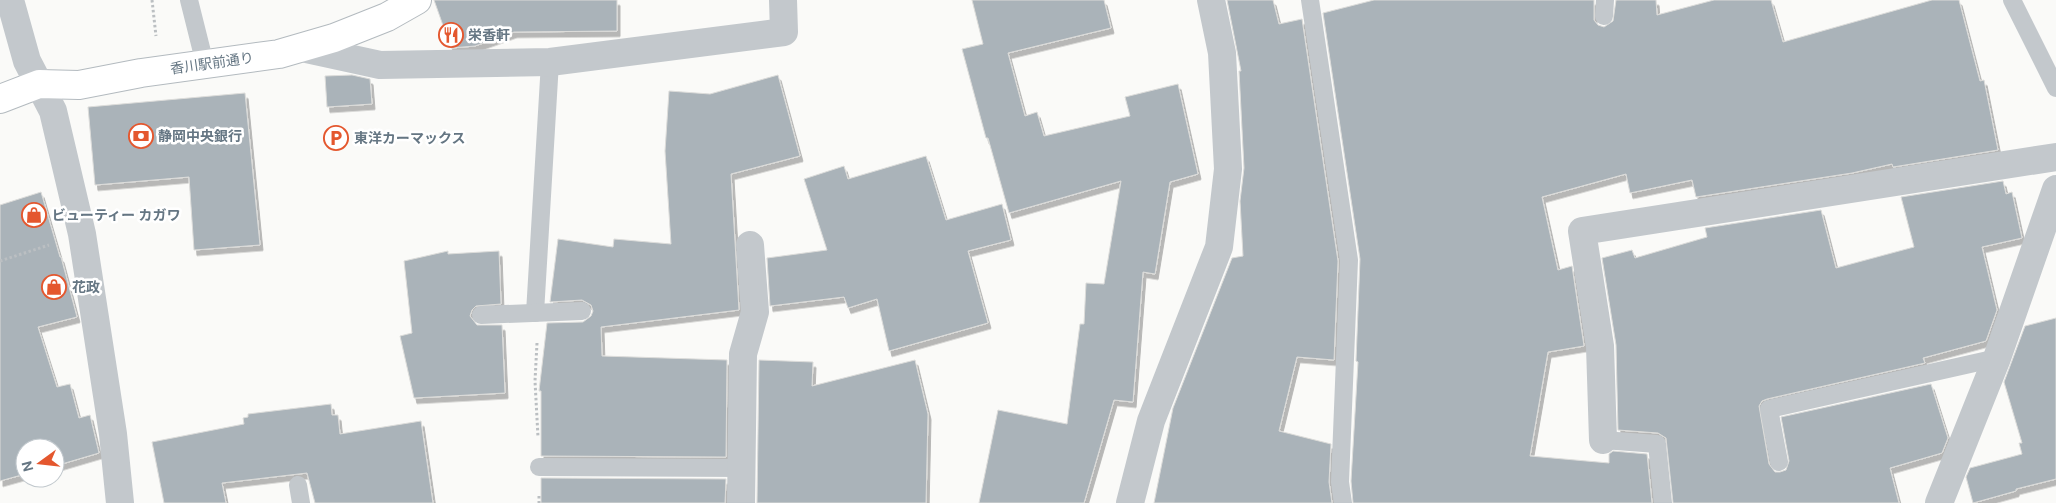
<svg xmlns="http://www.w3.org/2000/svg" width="2056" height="503" font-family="'DM Sans','Noto Sans JP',sans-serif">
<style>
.building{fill:#aab3b9;stroke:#dcdcda;filter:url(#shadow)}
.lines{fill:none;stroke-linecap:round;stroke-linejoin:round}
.secondary-casing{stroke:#b3babf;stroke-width:30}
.path{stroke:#bbbfc2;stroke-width:3;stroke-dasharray:2.5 2.5;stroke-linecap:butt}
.lane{stroke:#c3c8cc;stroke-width:18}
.street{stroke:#c3c8cc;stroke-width:28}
.secondary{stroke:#fff;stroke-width:28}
.labels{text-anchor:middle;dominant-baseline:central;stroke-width:5;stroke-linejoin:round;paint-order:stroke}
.poi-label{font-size:14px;font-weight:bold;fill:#657683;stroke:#fff;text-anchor:start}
.street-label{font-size:14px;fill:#657683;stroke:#fff}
</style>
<defs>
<filter id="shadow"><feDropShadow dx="3" dy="5.5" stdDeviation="0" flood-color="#0004"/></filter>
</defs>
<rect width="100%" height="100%" fill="#fafaf8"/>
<g class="building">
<path d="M 434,0 L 617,0 L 617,31 L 514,32 L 475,46 L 451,48 Z"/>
<path d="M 972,0 L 1104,0 L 1111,28 L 1008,53 L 1025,116 L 1037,112 L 1044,136 L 1130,116 L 1125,97 L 1178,84 L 1198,174 L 1170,182 L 1155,274 L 1143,272 L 1133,402 L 1114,400 L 1084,503 L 979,503 L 998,410 L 1067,424 L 1080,324 L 1084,324 L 1086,283 L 1104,284 L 1121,181 L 1009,213 L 988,138 L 986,138 L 962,49 L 983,44 Z"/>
<path d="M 1227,0 L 1273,0 L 1279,24 L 1302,19 L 1338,261 L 1334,360 L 1297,357 L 1279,431 L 1331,444 L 1329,482 L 1332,503 L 1154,503 L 1173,408 L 1232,258 L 1243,256 L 1240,201 L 1244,168 L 1239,71 L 1241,71 Z"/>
<path d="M 1374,0 L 1594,0 L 1594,20 L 1598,25 L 1604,27 L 1613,21 L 1616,0 L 1656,0 L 1657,15 L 1714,0 L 1771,0 L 1783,42 L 1932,0 L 1959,0 L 1980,81 L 1984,80 L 1998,150 L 1893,167 L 1892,164 L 1852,173 L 1696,197 L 1692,180 L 1630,193 L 1626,174 L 1542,197 L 1558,270 L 1572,266 L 1584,346 L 1548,352 L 1530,456 L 1609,463 L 1609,454 L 1613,451 L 1647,454 L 1652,503 L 1353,503 L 1351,481 L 1358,362 L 1356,361 L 1360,259 L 1323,13 Z"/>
<path d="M 352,75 L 370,79 L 372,104 L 327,107 L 325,76 Z"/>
<path d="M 778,75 L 800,156 L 731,174 L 739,310 L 601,327 L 602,356 L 727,360 L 726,457 L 541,456 L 541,391 L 539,391 L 547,323 L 583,322 L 591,316 L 593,311 L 591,305 L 582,300 L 550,302 L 558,239 L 613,247 L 614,239 L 671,244 L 665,151 L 669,91 L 710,94 Z"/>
<path d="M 245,93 L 260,245 L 194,250 L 189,177 L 95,185 L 88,107 Z"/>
<path d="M 926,156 L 946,220 L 1002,204 L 1011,240 L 968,251 L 988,323 L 889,351 L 877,299 L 848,308 L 844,297 L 770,306 L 767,258 L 827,250 L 804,179 L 844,166 L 848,179 Z"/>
<path d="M 2003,181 L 2006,194 L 2012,192 L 2022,238 L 1982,247 L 1997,310 L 1986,341 L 1923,358 L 1925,363 L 1767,399 L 1762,401 L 1759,406 L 1769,464 L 1775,472 L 1780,472 L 1786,470 L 1789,461 L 1781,417 L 1931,384 L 1948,438 L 1942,453 L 1890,468 L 1899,503 L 1673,503 L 1666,438 L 1658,433 L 1618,430 L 1616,345 L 1602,258 L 1632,250 L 1635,258 L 1707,237 L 1705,228 L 1821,210 L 1836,268 L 1914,247 L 1901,197 Z"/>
<path d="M 41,192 L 60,257 L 61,257 L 77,317 L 38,327 L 57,387 L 70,384 L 79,418 L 90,415 L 99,453 L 55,466 L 55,448 L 25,448 L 25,474 L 0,481 L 0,205 Z"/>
<path d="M 448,251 L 448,254 L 499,251 L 501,304 L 476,306 L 472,310 L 470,316 L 477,325 L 502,325 L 505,393 L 414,398 L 400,336 L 412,333 L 404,261 Z"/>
<path d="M 2056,318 L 2056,479 L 2016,489 L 2016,491 L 1973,503 L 1966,477 L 1970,468 L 2022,454 L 2019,443 L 2022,443 L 2004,382 L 2025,326 Z"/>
<path d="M 759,360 L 813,362 L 812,386 L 915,360 L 928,414 L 926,503 L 757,503 Z"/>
<path d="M 331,404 L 332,415 L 338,415 L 340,434 L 421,421 L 433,503 L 315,503 L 307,473 L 222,483 L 226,503 L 164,503 L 152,442 L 244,424 L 243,418 L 248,417 L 248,414 Z"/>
<path d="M 541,478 L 726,479 L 725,503 L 541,503 Z"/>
</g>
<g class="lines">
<defs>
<path id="secondary" d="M 0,99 L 39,84 L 79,85 L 141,73 L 279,54 L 334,38 L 387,17 L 417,0"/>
</defs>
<use href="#secondary" class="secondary-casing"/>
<g class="path">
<path d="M 152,0 L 156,36"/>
<path d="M 0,261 L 49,245"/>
<path d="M 537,343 L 535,381 L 538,437"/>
<path d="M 539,496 L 539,503"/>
</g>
<g class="lane">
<path d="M 189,0 L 205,64"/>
<path d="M 1310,0 L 1349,260 L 1340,482 L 1343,503"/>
<path d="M 2012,0 L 2056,88"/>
<path d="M 1604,16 L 1605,0"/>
<path d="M 535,313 L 550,62"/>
<path d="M 481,315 L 582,311"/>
<path d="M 1603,440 L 1657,444 L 1663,503"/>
<path d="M 1779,462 L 1769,409 L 1997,358"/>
<path d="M 539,467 L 742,468"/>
<path d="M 298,485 L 301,503"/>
</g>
<g class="street">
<path d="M 10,0 L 27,61 L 53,111 L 82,234 L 113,434 L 120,503"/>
<path d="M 302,48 L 380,65 L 550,62 L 784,32 L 783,0"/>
<path d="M 1603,440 L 1600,346 L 1582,231 L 2056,157"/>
<path d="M 741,503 L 743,354 L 755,312 L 750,245"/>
<path d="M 1130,503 L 1151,421 L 1219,247 L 1228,169 L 1222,53 L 1211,0"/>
<path d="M 1939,503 L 1997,358 L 2056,189"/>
</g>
<use href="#secondary" class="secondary"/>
</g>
<defs>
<symbol id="restaurant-ring" viewBox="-11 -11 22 22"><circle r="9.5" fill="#fff" stroke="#e4572e" stroke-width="1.5"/><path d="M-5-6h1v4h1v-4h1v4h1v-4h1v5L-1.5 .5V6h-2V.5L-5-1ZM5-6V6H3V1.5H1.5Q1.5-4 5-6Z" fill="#e4572e"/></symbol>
<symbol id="bank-ring" viewBox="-11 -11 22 22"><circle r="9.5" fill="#fff" stroke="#e4572e" stroke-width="1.5"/><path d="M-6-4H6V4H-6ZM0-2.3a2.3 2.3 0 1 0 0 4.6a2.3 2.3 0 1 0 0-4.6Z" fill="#e4572e"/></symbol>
<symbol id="parking-ring" viewBox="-11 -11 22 22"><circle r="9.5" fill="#fff" stroke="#e4572e" stroke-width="1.5"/><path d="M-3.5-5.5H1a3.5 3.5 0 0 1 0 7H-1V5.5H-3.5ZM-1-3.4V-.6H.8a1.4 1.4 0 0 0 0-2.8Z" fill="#e4572e"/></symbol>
<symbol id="shop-ring" viewBox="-11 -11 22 22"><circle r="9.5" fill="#fff" stroke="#e4572e" stroke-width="1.5"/><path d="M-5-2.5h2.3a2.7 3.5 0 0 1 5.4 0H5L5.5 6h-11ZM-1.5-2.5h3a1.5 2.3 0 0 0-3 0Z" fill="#e4572e"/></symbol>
</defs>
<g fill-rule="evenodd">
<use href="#restaurant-ring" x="437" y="21" width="28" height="28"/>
<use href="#bank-ring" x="127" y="122" width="28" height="28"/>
<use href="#parking-ring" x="322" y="124" width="28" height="28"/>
<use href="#shop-ring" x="20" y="201" width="28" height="28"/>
<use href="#shop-ring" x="40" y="273" width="28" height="28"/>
</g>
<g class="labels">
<g class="poi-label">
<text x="468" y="35">栄香軒</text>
<text x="158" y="136">静岡中央銀行</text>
<text x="354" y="138">東洋カーマックス</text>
<text x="52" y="215">ビューティー カガワ</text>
<text x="72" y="287">花政</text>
</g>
<g class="street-label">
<text transform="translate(212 63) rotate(-8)">香川駅前通り</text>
</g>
</g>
<g transform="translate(40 463) rotate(255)"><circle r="24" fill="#ffffff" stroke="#c1c8cd"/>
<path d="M0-4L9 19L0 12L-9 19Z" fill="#e4572e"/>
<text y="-8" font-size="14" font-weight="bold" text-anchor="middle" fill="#657683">N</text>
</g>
</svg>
